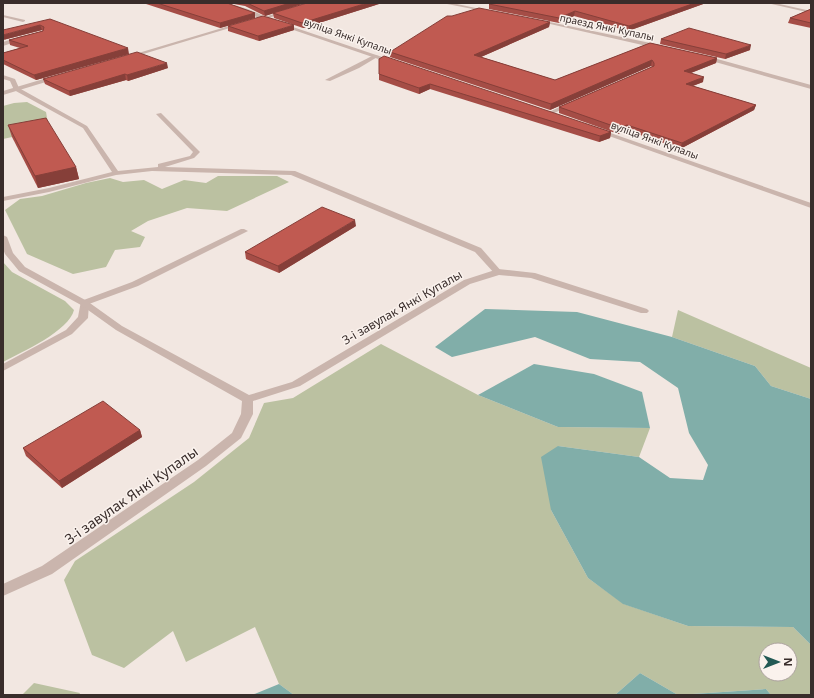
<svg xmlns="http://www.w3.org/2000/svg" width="814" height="698" font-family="'Noto Sans',sans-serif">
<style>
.green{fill:#bbc1a1;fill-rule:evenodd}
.water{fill:#81aea9}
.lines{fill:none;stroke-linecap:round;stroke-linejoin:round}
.service{fill:#cab5ad;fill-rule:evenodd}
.minor{fill:#cab5ad;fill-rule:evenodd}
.tertiary{fill:#cab5ad;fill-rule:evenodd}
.wall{fill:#a54d46}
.shaded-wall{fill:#863f39}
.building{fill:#c05a51;stroke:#863f39}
.labels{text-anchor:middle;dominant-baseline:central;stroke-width:3;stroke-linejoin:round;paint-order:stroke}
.far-street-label{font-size:10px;fill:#392d2b;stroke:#faf2ed}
.street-label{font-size:12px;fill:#392d2b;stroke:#faf2ed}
.near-street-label{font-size:14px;fill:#392d2b;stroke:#faf2ed}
</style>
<rect width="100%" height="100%" fill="#f2e7e1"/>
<g class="green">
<path d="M 27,102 L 46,112 L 49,129 L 3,139 L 3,106 L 14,103 Z"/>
<path d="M 218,176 L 277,176 L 289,182 L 227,211 L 187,208 L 148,221 L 131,231 L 145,237 L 140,247 L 115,250 L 106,267 L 73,274 L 27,254 L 5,210 L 20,199 L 42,196 L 86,183 L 110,178 L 123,182 L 144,180 L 162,189 L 184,180 L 206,183 Z"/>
<path d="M 3,262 L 12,272 L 65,301 L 74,310 C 69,331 22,352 3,362 Z"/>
<path d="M 678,310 L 811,368 L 811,399 L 771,386 L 755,366 L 672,337 Z"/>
<path d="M 381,344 L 478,395 L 558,427 L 650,428 L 639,457 L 558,446 L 551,510 L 588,578 L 624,604 L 688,626 L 793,627 L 811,645 L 811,695 L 771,695 L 766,689 L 678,695 L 640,673 L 615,695 L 294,695 L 279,684 L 255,627 L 186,662 L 173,631 L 124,668 L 92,655 L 64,580 L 75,561 L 194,482 L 249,438 L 264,403 L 293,398 ZM 766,650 L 790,650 L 790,674 L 766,674 Z"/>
<path d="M 34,683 L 80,693 L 79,695 L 22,695 Z"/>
</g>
<g class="water">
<path d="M 485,309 L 577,312 L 672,337 L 755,366 L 771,386 L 811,399 L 811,645 L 793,627 L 688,626 L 623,604 L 588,578 L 551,510 L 541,457 L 558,446 L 639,457 L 670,478 L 703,480 L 708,465 L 689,433 L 678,388 L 640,362 L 590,359 L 535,337 L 452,357 L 435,347 Z"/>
<path d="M 534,364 L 594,374 L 642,392 L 650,428 L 558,427 L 478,395 Z"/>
<path d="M 640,673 L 678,695 L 766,689 L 771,695 L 615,695 Z"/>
<path d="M 279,684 L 294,695 L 252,695 Z"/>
</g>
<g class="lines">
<g class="service">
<path d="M 3,15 L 25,20 L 25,21 L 23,22 L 3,17 Z"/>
<path d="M 22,36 L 24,37 L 24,39 L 3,46 L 3,42 Z"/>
<path d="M 374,55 L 379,56 L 359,68 L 330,81 L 325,80 Z"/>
<path d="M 3,75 L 15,79 L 19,88 L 87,126 L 118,171 L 158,167 L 158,164 L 190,156 L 193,152 L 156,114 L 161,113 L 200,152 L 194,158 L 165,167 L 295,171 L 481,248 L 502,272 L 498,275 L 495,274 L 475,252 L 291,175 L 152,171 L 116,175 L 49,192 L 3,201 L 3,197 L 49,188 L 112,172 L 83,128 L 14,90 L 10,81 L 3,79 Z"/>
<path d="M 570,102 L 573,104 L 572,105 L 552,114 L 547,113 Z"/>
<path d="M 241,229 L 244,229 L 248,231 L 138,286 L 89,304 L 88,318 L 72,334 L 3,371 L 3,364 L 66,330 L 78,317 L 81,301 L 132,282 Z"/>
</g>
<g class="minor">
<path d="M 442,3 L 452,3 L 490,11 L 488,12 Z"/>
<path d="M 767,3 L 775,3 L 811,11 L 811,13 Z"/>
<path d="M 285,10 L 289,11 L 266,19 L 262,18 Z"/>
<path d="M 535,19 L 660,45 L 663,47 L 660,49 L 537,21 Z"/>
<path d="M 281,23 L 394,61 L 395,62 L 390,63 L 279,25 Z"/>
<path d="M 703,55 L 811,85 L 811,89 L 701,58 L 700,57 Z"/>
<path d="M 595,129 L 599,129 L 811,203 L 811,208 L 595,131 Z"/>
<path d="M 3,235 L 7,237 L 13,253 L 25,267 L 87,301 L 122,326 L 249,395 L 292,382 L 464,280 L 498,269 L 535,273 L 647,309 L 649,311 L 647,313 L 641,313 L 531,278 L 499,275 L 470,284 L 300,386 L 253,401 L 253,414 L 241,438 L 206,466 L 52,574 L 3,596 L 3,584 L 42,566 L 198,460 L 232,433 L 241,414 L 242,401 L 116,330 L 81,305 L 19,271 L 5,254 L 3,249 Z"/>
</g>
<g class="tertiary">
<path d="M 220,3 C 232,3 257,11 266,18 L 262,19 Z"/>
<path d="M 239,23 L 243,24 L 130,58 L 125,57 Z"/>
<path d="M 57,75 L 60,77 L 59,78 L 3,95 L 3,91 Z"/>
</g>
</g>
<g class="wall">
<path d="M 143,3 L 227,3 L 255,13 L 255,18 L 220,28 Z"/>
<path d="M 228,3 L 305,3 L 265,16 L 245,6 Z"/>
<path d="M 493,3 L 706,3 L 628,31 L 574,16 L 559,23 L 489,9 L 489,4 Z"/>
<path d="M 379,4 L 303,28 L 274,18 L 273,13 Z"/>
<path d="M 811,9 L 811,28 L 788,23 L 790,18 Z"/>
<path d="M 50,19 L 129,54 L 36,80 L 3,64 L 3,53 L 20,48 L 10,45 L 9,40 L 43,31 L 42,30 L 3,40 Z"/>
<path d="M 550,22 L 549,27 L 481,57 L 555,80 L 650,43 L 717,58 L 716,63 L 691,73 L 703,82 L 693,86 L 756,105 L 754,110 L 680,149 L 626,130 L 618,134 L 559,113 L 559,107 L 652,67 L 651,66 L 550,110 L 390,57 L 390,52 Z"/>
<path d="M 228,26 L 294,30 L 259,41 L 228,31 Z"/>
<path d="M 661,39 L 750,50 L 725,59 L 660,44 Z"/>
<path d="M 379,59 L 611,132 L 610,138 L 599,142 L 430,89 L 419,94 L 379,80 Z"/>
<path d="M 168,68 L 128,81 L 126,80 L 70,96 L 45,84 L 43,79 Z"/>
<path d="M 8,125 L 76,167 L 79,179 L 38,188 L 12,137 Z"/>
<path d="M 356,226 L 279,273 L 246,259 L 245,252 Z"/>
<path d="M 140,430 L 142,437 L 62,488 L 26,456 L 23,448 Z"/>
</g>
<g class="shaded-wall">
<path d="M 290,3 L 305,3 L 265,16 L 264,11 Z"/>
<path d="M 367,3 L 379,3 L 379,4 L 303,28 L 302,23 Z"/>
<path d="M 695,3 L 706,3 L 628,31 L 629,26 Z"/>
<path d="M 575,11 L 574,16 L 559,23 L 559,18 Z"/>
<path d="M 255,13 L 255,18 L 220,28 L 220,23 Z"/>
<path d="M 550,22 L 549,27 L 474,60 L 474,55 Z"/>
<path d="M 40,25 L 42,30 L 3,40 L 3,35 Z"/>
<path d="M 294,25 L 294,30 L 259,41 L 258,36 Z"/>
<path d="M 751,45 L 750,50 L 725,59 L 726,54 Z"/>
<path d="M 128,48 L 129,54 L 36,80 L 34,75 Z"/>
<path d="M 717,58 L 716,63 L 683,76 L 684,71 Z"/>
<path d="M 652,60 L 651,66 L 550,110 L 551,104 Z"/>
<path d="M 167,63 L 168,68 L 128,81 L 127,75 Z"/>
<path d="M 125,74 L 126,80 L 70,96 L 69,91 Z"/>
<path d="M 704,77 L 703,82 L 684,89 L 686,84 Z"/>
<path d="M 430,84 L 430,89 L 419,94 L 419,88 Z"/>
<path d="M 756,105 L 754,110 L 680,149 L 682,143 Z"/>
<path d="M 627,125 L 626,130 L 618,134 L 619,128 Z"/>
<path d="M 611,132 L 610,138 L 599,142 L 600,136 Z"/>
<path d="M 76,167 L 79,179 L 38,188 L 35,176 Z"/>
<path d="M 355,220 L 356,226 L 279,273 L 278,266 Z"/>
<path d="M 140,430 L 142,437 L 62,488 L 59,481 Z"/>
</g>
<g class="building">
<path d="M 157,3 L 227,3 L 255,13 L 220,23 Z"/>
<path d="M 247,3 L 290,3 L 264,11 Z"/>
<path d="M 307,3 L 367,3 L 302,23 L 273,13 Z"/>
<path d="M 493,3 L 695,3 L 629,26 L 575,11 L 559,18 L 489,4 Z"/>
<path d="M 479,8 L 550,22 L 474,55 L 555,80 L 650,43 L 717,58 L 684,71 L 704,77 L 686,84 L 756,105 L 682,143 L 627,125 L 619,128 L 559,107 L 654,66 L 654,63 L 652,60 L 551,104 L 390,52 L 447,16 L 452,16 Z"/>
<path d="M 811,9 L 811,23 L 790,18 Z"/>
<path d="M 263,16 L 294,25 L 258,36 L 228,26 Z"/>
<path d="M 50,19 L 128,48 L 34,75 L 3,60 L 3,53 L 28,46 L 9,40 L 43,31 L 44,27 L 40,25 L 3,35 L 3,30 Z"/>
<path d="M 689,28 L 751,45 L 726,54 L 661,39 Z"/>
<path d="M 137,52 L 167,63 L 127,75 L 125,74 L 69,91 L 43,79 Z"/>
<path d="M 384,56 L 611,132 L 600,136 L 430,84 L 419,88 L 379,74 L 379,59 Z"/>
<path d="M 46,118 L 76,167 L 35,176 L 8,125 Z"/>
<path d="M 322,207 L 355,220 L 278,266 L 245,252 Z"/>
<path d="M 103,401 L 140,430 L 59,481 L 23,448 Z"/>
</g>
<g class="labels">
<g class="far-street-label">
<text transform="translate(607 27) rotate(12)">праезд Янкі Купалы</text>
<text transform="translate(348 36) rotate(19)">вуліца Янкі Купалы</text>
<text transform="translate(655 140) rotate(20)">вуліца Янкі Купалы</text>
</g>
<g class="street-label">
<text transform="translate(402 307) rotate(-30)">3-і завулак Янкі Купалы</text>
</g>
<g class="near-street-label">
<text transform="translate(131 495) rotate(-35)">3-і завулак Янкі Купалы</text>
</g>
</g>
<rect width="814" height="698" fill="none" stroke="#392d2b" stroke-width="8"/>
<g transform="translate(778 662) rotate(90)"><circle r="19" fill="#faf2ed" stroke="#ada39f"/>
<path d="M0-3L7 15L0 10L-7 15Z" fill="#225954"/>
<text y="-6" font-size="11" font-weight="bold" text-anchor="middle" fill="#392d2b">N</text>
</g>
</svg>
